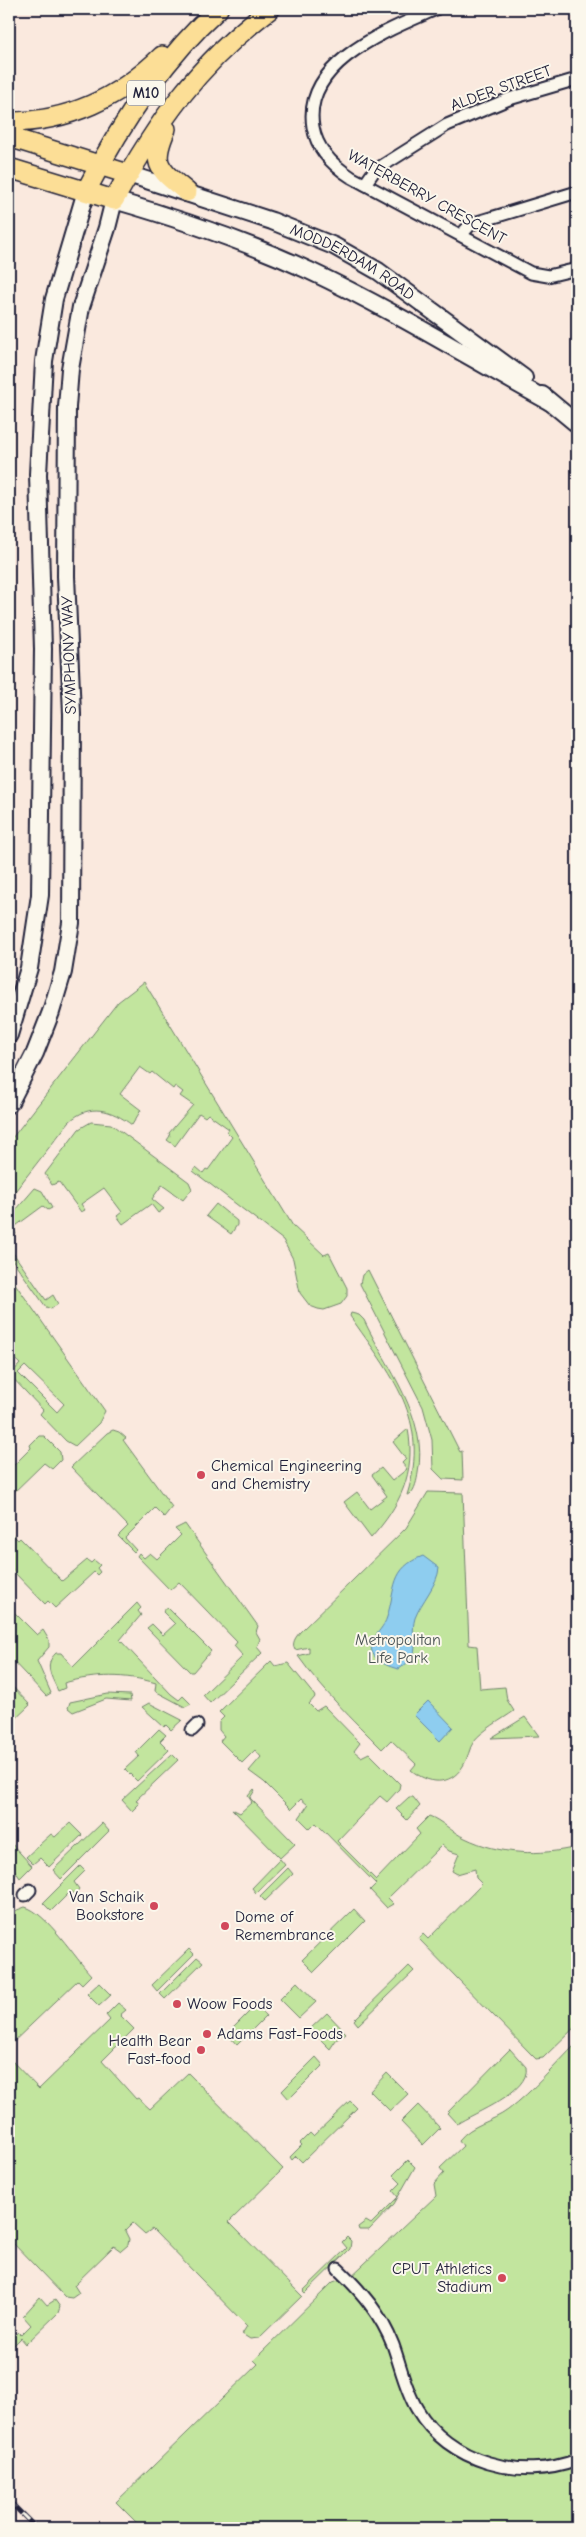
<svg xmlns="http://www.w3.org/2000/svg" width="586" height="2537" font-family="'Comic Neue',sans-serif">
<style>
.green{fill:#c2e59e;stroke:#72846c;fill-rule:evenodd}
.water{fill:#8ecdef;stroke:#6389a7}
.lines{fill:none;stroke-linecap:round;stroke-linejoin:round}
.street-casing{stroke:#22223b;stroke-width:15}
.secondary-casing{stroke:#22223b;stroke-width:20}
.primary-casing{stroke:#22223b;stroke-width:22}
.street{stroke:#fbf7ec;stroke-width:11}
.secondary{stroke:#fbf7ec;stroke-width:16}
.primary{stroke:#fcde96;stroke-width:19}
.rail-casing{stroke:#22223b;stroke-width:5}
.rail{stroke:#fbf7ec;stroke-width:3;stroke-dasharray:9;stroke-linecap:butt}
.poi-dot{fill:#d1495b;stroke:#fbf7ec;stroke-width:2}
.labels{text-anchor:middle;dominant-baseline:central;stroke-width:4;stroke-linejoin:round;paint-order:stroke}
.shield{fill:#fbf7ec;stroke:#636270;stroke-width:1}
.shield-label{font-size:15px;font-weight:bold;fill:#22223b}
.street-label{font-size:16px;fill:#22223b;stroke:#fbf7ec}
.poi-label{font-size:16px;fill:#22223b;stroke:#fbf7ec;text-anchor:start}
.park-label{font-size:16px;fill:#4a5354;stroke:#fbf7ec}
</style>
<rect width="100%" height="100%" fill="#fae9de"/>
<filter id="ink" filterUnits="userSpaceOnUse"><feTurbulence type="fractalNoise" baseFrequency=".02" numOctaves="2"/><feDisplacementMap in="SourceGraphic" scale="10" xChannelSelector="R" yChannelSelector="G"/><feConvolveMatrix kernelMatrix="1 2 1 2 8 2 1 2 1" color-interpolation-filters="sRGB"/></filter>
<g filter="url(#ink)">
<g class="green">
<path d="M 144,982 L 293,1226 L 324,1255 L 329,1253 L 347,1288 L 347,1296 L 341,1304 L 324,1310 L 318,1309 L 310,1306 L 300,1293 L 293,1259 L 283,1240 L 193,1171 L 196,1167 L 203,1173 L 206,1169 L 208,1170 L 232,1137 L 227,1132 L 229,1129 L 208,1114 L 205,1117 L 199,1113 L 175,1146 L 167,1140 L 170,1136 L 169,1133 L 193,1105 L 180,1096 L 183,1092 L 175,1086 L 173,1089 L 152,1072 L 150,1074 L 140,1067 L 120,1094 L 141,1110 L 132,1125 C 112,1110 90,1102 69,1122 L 9,1199 L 9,1142 L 118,1002 Z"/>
<path d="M 91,1122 L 111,1124 L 189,1182 L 192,1189 L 183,1200 L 162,1185 L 152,1199 L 164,1209 L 158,1213 L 151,1204 L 123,1224 L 117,1216 L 122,1212 L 104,1188 L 81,1204 L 85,1210 L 81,1212 L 59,1182 L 52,1185 L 45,1174 L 79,1129 Z"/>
<path d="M 35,1188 L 42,1191 L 52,1208 L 48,1210 L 43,1206 L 13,1228 L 16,1234 L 9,1241 L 9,1218 Z"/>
<path d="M 216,1204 L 237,1221 L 237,1225 L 231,1234 L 206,1216 Z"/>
<path d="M 9,1247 L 46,1300 L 53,1295 L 58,1304 L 51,1309 L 46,1307 L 9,1255 Z"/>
<path d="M 368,1270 L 460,1452 L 462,1451 L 463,1480 L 443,1479 L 433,1469 L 432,1440 L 423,1407 L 360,1284 L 362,1275 Z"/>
<path d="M 9,1275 L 105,1411 L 99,1423 L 75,1446 L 66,1441 L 40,1414 L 43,1410 L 9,1374 L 9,1371 L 12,1373 L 20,1364 L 9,1354 ZM 25,1366 L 64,1404 L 57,1412 L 18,1373 Z"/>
<path d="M 351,1313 L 359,1315 L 364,1320 C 386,1367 429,1418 418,1473 C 417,1480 415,1490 410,1494 L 407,1495 C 431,1419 391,1375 350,1316 Z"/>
<path d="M 408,1429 C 416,1473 400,1506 371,1538 L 344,1502 L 357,1492 L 370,1509 L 387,1496 L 372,1475 L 381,1468 L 392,1481 L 407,1469 L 402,1463 L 406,1459 L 393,1442 Z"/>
<path d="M 113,1430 L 119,1432 L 126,1438 L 123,1440 L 172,1507 L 164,1517 L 155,1508 L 125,1538 L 136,1550 L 134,1552 L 118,1536 L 128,1526 L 71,1467 L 107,1433 Z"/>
<path d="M 39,1436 L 44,1436 L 60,1452 L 61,1460 L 52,1469 L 44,1463 L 9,1497 L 9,1488 L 13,1484 L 9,1479 L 13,1475 L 9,1470 L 31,1448 L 30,1445 Z"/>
<path d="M 428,1492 L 463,1493 L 469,1645 L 477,1646 L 480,1689 L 505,1687 L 507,1700 L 514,1711 C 503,1719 481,1731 474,1741 C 469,1748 468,1759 463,1766 C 450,1787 428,1784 411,1770 L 416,1764 L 391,1740 L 382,1749 C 352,1719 322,1690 298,1656 L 309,1653 L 309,1647 L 295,1650 C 291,1643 296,1637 300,1632 L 406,1528 Z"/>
<path d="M 185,1524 L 258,1626 L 256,1632 L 260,1639 L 257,1647 L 262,1653 L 210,1703 L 203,1695 L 243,1656 L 234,1646 L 237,1642 L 179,1582 L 170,1590 L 137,1556 L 139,1553 L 144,1558 L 150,1553 L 157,1559 L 181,1535 L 175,1529 Z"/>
<path d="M 10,1532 L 18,1540 L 20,1538 L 62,1581 L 87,1560 L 91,1563 L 94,1560 L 100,1565 L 97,1568 L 100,1572 L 97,1575 L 94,1572 L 55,1608 L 48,1601 L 45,1604 L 9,1567 Z"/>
<path d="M 137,1603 L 141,1608 L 138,1611 L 141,1615 L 120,1640 L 171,1694 L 179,1700 L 183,1696 L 191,1704 L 185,1707 L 155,1691 L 156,1683 C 125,1674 96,1674 64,1683 L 65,1688 L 58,1691 C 52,1677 43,1665 56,1653 L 61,1653 L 73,1667 Z"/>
<path d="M 9,1607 L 37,1635 L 43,1630 L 49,1640 L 49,1647 L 37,1661 L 51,1693 L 46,1696 L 9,1657 Z"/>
<path d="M 167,1607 L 211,1651 L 193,1672 L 190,1672 L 147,1628 L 152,1624 L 163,1635 L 175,1624 L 163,1612 Z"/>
<path d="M 271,1661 L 275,1666 L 288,1663 L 314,1695 L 315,1697 L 309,1704 L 316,1711 L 324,1706 L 360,1743 L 354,1751 L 361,1757 L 369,1753 L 400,1784 L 399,1789 L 387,1802 L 380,1796 L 337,1841 L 376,1880 L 420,1834 L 416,1829 L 429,1816 C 441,1820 453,1833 465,1838 C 500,1855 540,1856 577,1847 L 577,2025 L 543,2058 L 536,2059 L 531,2054 L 419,1939 L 423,1934 L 428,1939 L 482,1884 L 476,1878 L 475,1869 L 457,1874 L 452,1871 L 459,1854 L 449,1851 L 442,1845 L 388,1898 L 394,1904 L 387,1908 L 370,1890 L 376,1884 L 316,1823 L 310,1829 L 299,1818 L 308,1805 L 301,1799 L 291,1809 L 264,1782 L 249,1771 L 261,1757 L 255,1750 L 242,1763 L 220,1741 L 224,1736 L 219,1730 L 219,1722 L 224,1717 L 219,1712 Z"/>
<path d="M 9,1683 L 30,1705 L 9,1725 Z"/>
<path d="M 108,1694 L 130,1695 L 131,1701 L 106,1699 L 73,1712 L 68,1708 L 70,1702 Z"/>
<path d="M 149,1703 L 182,1720 L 171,1730 L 166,1725 L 164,1727 L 142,1707 Z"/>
<path d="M 525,1717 L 539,1736 L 491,1738 Z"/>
<path d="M 159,1729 L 166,1735 L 160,1741 L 169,1750 L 137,1781 L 125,1769 L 139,1756 L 136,1752 Z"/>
<path d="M 172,1754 L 178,1760 L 136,1800 L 139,1804 L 132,1811 L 122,1800 Z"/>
<path d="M 254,1789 L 255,1790 L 250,1798 L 295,1844 L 280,1858 L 232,1809 L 240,1813 L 252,1802 L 248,1796 Z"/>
<path d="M 409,1797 L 413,1797 L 420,1806 L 407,1820 L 396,1809 Z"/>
<path d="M 70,1823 L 82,1835 L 49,1867 L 40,1858 L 33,1864 L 26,1857 L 51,1834 L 55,1837 Z"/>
<path d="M 102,1823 L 109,1831 L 61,1879 L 53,1870 Z"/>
<path d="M 9,1841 L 32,1866 L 20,1878 L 9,1862 Z"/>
<path d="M 280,1859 L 285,1865 L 256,1893 L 252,1888 Z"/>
<path d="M 80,1866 L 85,1871 L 74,1882 L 79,1889 L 75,1894 L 71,1891 L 51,1911 L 43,1903 Z"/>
<path d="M 288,1868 L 293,1874 L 265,1901 L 260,1896 Z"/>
<path d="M 25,1907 C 46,1912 76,1959 91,1975 L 82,1984 L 78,1980 L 9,2046 L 9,1918 L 17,1910 Z"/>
<path d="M 354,1909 L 365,1921 L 314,1972 L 302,1960 Z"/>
<path d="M 189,1949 L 194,1954 L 157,1991 L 152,1985 Z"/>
<path d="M 197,1957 L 203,1962 L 165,1999 L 160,1994 Z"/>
<path d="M 409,1966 L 414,1971 L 358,2025 L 354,2020 Z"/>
<path d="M 297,1982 L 316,2002 L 299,2018 L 280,1999 Z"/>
<path d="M 99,1983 L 111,1995 L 99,2006 L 87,1994 Z"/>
<path d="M 118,2003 L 126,2010 L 120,2015 L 134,2029 L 102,2061 L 136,2099 L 138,2098 L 150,2109 L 188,2073 L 283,2169 L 229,2222 L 302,2296 L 259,2338 L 250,2339 L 242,2334 L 247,2326 L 152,2229 L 145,2234 L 133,2223 L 125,2231 L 129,2239 L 128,2245 L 121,2251 L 114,2246 L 74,2285 L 79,2293 L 72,2298 L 65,2297 L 9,2239 L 9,2058 L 39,2089 L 110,2020 L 106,2015 Z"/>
<path d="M 256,2005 L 266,2016 L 237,2045 L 227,2034 Z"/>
<path d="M 327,2013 L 346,2033 L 336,2040 L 330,2049 L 310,2029 Z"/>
<path d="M 577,2043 L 577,2528 L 142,2528 L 116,2502 L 258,2364 L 254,2360 L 333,2282 L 339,2280 L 345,2282 L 436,2196 L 434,2184 L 444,2173 L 440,2168 L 463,2146 L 459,2140 C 472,2124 492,2122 508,2110 C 533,2091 555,2065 577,2043 Z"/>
<path d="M 510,2049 L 526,2067 C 531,2092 473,2113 457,2124 L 447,2113 Z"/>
<path d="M 316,2057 L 323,2065 L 289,2099 L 282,2091 Z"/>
<path d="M 387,2073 L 408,2094 L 390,2111 L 370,2091 Z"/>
<path d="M 350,2101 L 357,2108 L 302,2162 L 296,2156 L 292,2160 L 290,2157 L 302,2145 L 300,2143 L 310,2133 L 313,2136 Z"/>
<path d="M 418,2105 L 440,2128 L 423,2145 L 401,2122 Z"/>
<path d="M 408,2160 L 415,2167 L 394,2204 L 369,2230 L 359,2230 L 358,2227 L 366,2221 L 371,2224 L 398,2197 L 393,2191 L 401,2183 L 393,2175 Z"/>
<path d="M 347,2237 L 351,2241 L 350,2249 L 305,2293 L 303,2291 L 347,2248 L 342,2242 Z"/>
<path d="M 40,2297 L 47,2305 L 55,2300 L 60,2307 L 58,2313 L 26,2344 L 21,2338 L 9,2350 L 9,2340 L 18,2332 L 21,2335 L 31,2325 L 23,2316 Z"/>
</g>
<g class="water">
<path d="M 423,1556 L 439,1568 C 438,1584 421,1602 415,1618 C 408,1642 427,1651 399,1669 C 387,1667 365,1657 373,1640 C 377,1632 384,1627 387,1617 C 396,1589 390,1568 423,1556 Z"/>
<path d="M 428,1701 L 453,1727 L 440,1741 L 414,1715 Z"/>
</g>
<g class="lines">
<defs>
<g id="street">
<path d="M 436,9 C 389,30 302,62 313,127 C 317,150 332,165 351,177 L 531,273 L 548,276 L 577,269"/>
<path d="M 365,184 L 374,171 L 447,125 L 509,99 L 577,79"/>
<path d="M 461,235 L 471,224 L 577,192"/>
<path d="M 192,1730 L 197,1725"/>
<path d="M 25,1895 L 30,1890"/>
<path d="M 338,2269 C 361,2291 381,2314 393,2345 C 401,2367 405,2389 417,2409 C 448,2462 521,2482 577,2460"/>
</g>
<g id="secondary">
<path id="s1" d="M 128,174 L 272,221 L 334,246 L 378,271 L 524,378"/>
<path d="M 542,395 L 577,424"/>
<path d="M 9,1035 L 29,968 L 40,895 L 43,649 L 38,474 L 44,361 L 54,299 L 86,191"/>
<path d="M 9,1104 L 35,1053 L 51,1012 L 63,972 L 71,923 L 72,714 L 66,576 L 67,407 L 70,369 L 81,307 L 107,228 L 114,200 C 180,219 247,242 310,271 C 393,310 470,358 550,402"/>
</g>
<g id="primary">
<path d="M 9,122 C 68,122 120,97 162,56"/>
<path d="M 166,129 C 150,165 159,169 187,192"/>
<path d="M 9,137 L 128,174"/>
<path d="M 9,168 L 114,200 C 158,121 198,64 270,9"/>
<path d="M 86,191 C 120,125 163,59 218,9"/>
</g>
</defs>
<use href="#street" class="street-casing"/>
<use href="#secondary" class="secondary-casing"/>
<use href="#primary" class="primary-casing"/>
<use href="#street" class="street"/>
<use href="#secondary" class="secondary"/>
<use href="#primary" class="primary"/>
<defs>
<path id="rail" d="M 9,2501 L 36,2528"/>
</defs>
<use href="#rail" class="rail-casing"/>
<use href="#rail" class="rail"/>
</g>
</g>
<g class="poi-dot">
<circle cx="201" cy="1475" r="5"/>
<circle cx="154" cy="1906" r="5"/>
<circle cx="225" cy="1926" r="5"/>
<circle cx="177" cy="2004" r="5"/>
<circle cx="207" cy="2034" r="5"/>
<circle cx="201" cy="2050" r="5"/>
<circle cx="502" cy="2278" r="5"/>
</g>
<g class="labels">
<rect class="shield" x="127" y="80.5" width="38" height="25" rx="4"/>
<g class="shield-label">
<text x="146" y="93">M10</text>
</g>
<g class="street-label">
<text transform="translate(501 88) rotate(-20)">ALDER STREET</text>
<text transform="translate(427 197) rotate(29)">WATERBERRY CRESCENT</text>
<text stroke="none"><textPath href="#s1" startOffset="242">MODDERDAM ROAD</textPath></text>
<text transform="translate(69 655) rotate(-92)">SYMPHONY WAY</text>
</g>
<g class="poi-label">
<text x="211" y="1466">Chemical Engineering<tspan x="211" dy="18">and Chemistry</tspan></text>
<text x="144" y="1897" text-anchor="end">Van Schaik<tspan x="144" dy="18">Bookstore</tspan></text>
<text x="235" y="1917">Dome of<tspan x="235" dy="18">Remembrance</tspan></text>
<text x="187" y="2004">Woow Foods</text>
<text x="217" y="2034">Adams Fast-Foods</text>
<text x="191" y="2041" text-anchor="end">Health Bear<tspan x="191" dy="18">Fast-food</tspan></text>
<text x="492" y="2269" text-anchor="end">CPUT Athletics<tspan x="492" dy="18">Stadium</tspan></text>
</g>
<g class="park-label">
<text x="398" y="1640">Metropolitan<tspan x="398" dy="18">Life Park</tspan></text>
</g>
</g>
<rect width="586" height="2537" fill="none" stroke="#fbf7ec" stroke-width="30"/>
<rect x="15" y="15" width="556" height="2507" fill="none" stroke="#22223b" stroke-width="2" filter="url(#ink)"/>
</svg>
